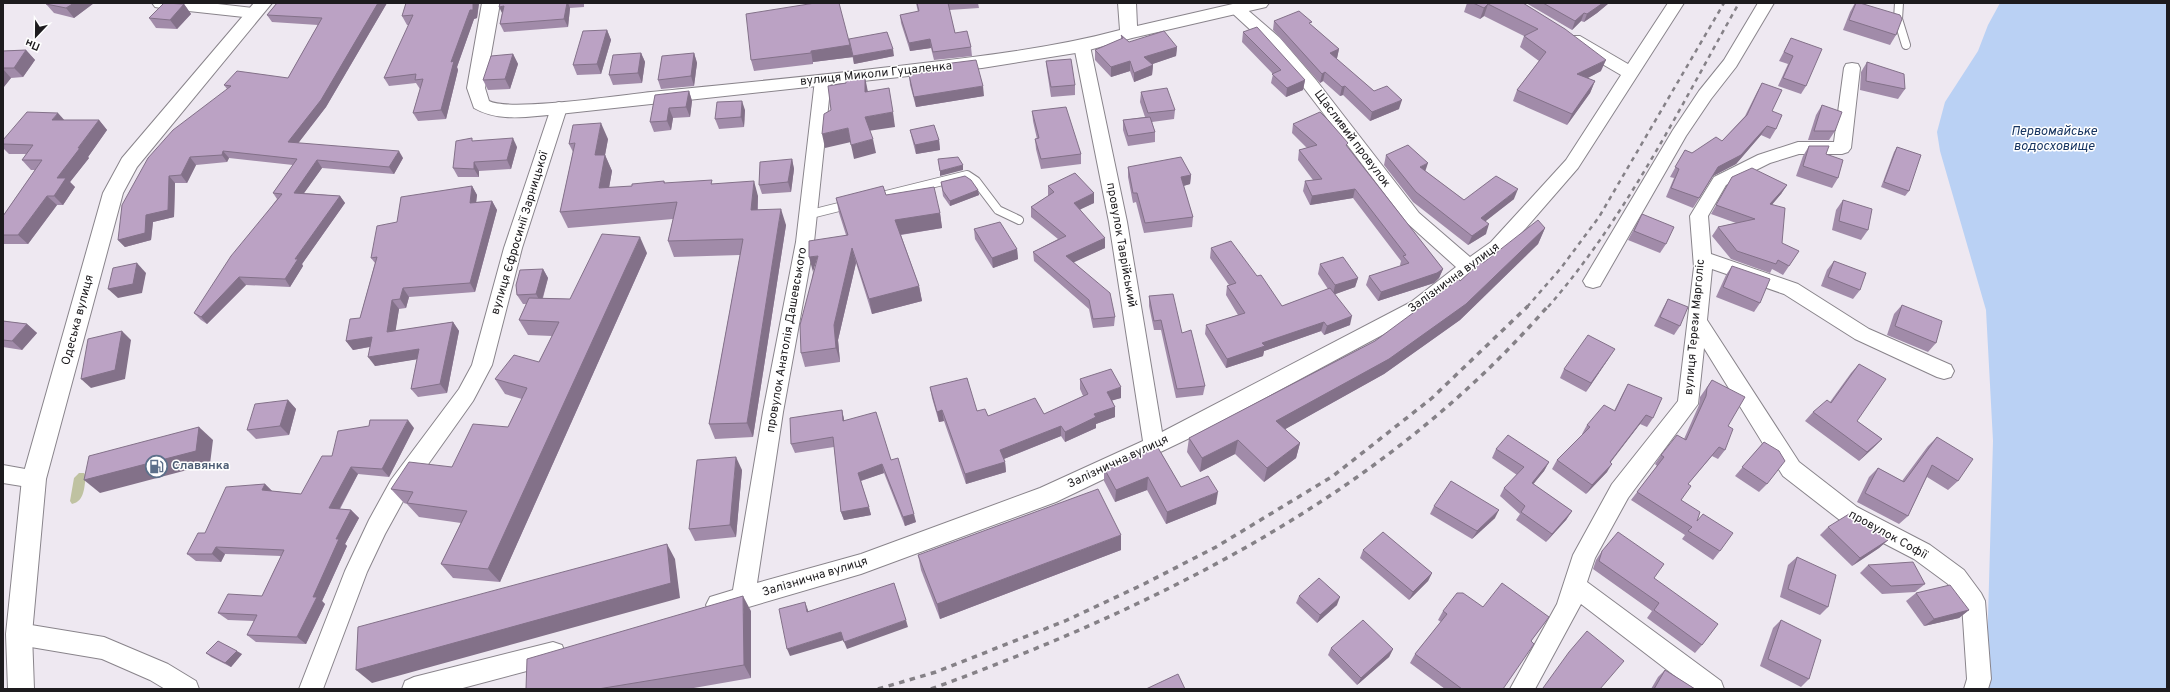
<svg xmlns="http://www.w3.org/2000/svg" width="2170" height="692" font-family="Overpass,sans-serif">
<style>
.green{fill:#bfc2a1}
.water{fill:#bad1f4}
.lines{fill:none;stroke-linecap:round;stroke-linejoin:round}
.lane-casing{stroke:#89848b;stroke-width:10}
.street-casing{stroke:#89848b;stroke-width:2}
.secondary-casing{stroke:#89848b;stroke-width:2}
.primary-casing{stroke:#89848b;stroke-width:2}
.lane{stroke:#fff;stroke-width:8}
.street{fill:#fff;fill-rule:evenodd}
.secondary{fill:#fff;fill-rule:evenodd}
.primary{fill:#fff;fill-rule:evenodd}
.rail-far1{stroke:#858187;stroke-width:2.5;stroke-dasharray:4.5 4.5;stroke-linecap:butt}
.rail{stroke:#858187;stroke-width:3.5;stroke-dasharray:5.5 5.5;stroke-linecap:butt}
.wall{fill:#a18ba9}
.shaded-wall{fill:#837189}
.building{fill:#bba2c4;stroke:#837189}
.labels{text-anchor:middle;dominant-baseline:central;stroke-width:3;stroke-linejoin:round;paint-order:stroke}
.street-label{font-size:12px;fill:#1d1b1e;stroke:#fff}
.service-label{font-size:12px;font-weight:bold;fill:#4e5e75;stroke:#fff;text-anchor:start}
.water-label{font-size:13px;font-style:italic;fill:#173561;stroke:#fff}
</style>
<rect width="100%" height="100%" fill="#eee8f1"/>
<path class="green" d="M 79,473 L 84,473 L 86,476 C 84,487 85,501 72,504 L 70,501 L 74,478 Z"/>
<path class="water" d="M 2000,3 L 2167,3 L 2167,689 L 1986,689 L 1993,441 L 1986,310 L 1940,151 L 1937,132 L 1945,102 L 1978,51 L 1988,25 Z"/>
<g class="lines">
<defs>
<g id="lane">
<path d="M 1899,3 L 1898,19 L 1906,45"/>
<path d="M 874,198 L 967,175 L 976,181 L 998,210 L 1019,220"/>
<path d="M 807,215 L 851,204"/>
</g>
<g id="street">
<path d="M 1668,3 L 1684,3 L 1578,168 L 1505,252 L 1425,312 L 1198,434 L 1056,502 L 861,574 L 718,616 L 710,613 L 706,605 L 710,597 L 733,590 L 763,412 L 796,242 L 815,80 L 817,76 L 823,75 L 829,76 L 831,80 L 814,242 L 783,412 L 757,583 L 861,554 L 1040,488 L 1143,441 L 1109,222 L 1074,46 L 1076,42 L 1088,42 L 1090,46 L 1127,222 L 1162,432 L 1411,302 L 1456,267 L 1407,223 L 1304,88 L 1268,46 L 1231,12 L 1229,9 L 1231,6 L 1243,6 L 1280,38 L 1316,80 L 1419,213 L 1470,257 L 1491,242 L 1566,160 L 1621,75 L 1568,44 L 1566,40 L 1568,36 L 1580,36 L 1628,64 Z"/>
<path d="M 1758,3 L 1774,3 L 1736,67 L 1711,99 L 1686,136 L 1600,286 L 1593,288 L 1586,286 L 1583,281 L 1586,276 L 1673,130 L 1699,91 L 1724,60 Z"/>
<path d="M 1852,63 L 1858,64 L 1860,68 L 1851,148 L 1848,152 L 1842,154 L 1799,154 L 1770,163 L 1726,185 L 1708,216 L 1711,254 L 1798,284 L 1869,329 L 1951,365 L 1954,371 L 1951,377 L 1944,379 L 1937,377 L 1855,339 L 1784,294 L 1712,269 L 1707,320 L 1799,462 L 1857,507 L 1930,545 L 1964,570 L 1981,593 L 1985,601 L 1991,679 L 1988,689 L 1964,689 L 1967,679 L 1962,604 L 1948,584 L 1914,559 L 1841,521 L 1783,476 L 1704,348 L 1698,404 L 1628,498 L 1595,558 L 1587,582 L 1721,681 L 1724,689 L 1692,689 L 1581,604 L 1535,689 L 1510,689 L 1557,604 L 1573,555 L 1612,484 L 1678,401 L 1694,267 L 1690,216 L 1693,211 L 1714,177 L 1758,155 L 1798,142 L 1834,142 L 1844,68 L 1846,64 Z"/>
<path d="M 559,102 L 565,104 L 567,108 L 522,248 L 492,365 L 473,401 L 407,494 L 385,534 L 367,572 L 323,689 L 299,689 L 345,571 L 369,520 L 391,480 L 459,389 L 472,365 L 504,248 L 551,108 L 553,104 Z"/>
<path d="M 3,465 L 42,472 L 45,479 L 42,486 L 34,488 L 3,483 Z"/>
<path d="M 19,623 L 104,637 L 168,664 L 196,681 L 199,689 L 165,689 L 150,680 L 102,659 L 19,645 L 11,642 L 7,634 L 11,626 Z"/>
<path d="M 553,642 L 562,645 L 565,653 L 562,661 L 553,664 L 459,689 L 402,689 L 405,681 L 414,677 Z"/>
</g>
<g id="secondary">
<path d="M 152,3 L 209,3 L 253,8 L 259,9 L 262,13 L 259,17 L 253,18 L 161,8 L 155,7 Z"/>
<path d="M 482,3 L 500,3 L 485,88 L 489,101 C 509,112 622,95 651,92 C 739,83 827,75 915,64 C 984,56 1053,48 1120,30 L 1118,3 L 1136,3 L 1137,26 L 1237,3 L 1269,3 L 1266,7 L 1132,38 L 1082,52 L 982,68 L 559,114 C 531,116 500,123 474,108 L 467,88 Z"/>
</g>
<path id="primary" d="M 254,3 L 272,3 L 137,167 L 123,193 L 46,479 L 32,634 L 34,689 L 8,689 L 6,634 L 22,479 L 103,193 L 122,158 Z"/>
</defs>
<use href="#lane" class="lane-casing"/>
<use href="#street" class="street-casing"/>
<use href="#secondary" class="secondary-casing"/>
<use href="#primary" class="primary-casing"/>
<use href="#lane" class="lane"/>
<use href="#street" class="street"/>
<use href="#secondary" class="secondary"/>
<use href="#primary" class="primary"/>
<g class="rail-far1">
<path d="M 1527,307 L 1561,268 L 1599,217 L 1724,3"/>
<path d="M 1548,307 C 1627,216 1680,107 1739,3"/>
</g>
<g class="rail">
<path d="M 878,689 L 936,672 L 1065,621 L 1144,584 L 1216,547 L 1333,476 L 1432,398 L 1528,306"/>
<path d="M 931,689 C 1161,605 1385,494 1548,306"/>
</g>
</g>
<g class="wall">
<path d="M 94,3 L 74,18 L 54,13 L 46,4 Z"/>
<path d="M 277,3 L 387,3 L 326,107 L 298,143 L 403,158 L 394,174 L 322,168 L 304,193 L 340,196 L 345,203 L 302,264 L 303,266 L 290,287 L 246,285 L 207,324 L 201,320 L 194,313 L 277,199 L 273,193 L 293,165 L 229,158 L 227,162 L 196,165 L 187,183 L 175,183 L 174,217 L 153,222 L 151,240 L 125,247 L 118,240 L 227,89 L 224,85 L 288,78 L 318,25 L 272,22 L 267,15 Z"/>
<path d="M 406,3 L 479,3 L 477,18 L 474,19 L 457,67 L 458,70 L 446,119 L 418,121 L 413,113 L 420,89 L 416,83 L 389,86 L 384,78 L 409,25 L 407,25 L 402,16 Z"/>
<path d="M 500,3 L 584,3 L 584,7 L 570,8 L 568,27 L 504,32 L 500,24 L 502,13 Z"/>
<path d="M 916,3 L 978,3 L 979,8 L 949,10 L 955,33 L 971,47 L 972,56 L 934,60 L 931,48 L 910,51 L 901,23 L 900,15 L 918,12 Z"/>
<path d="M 1467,3 L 1523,3 L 1601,71 L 1587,78 L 1595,81 L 1590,93 L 1567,125 L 1513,101 L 1517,90 L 1539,61 L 1520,47 L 1524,36 L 1484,16 L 1480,19 L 1464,12 Z"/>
<path d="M 1526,3 L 1609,3 L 1597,13 L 1584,22 L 1581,21 L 1572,30 Z"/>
<path d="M 1855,3 L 1896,35 L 1890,45 L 1843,30 L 1850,12 Z"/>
<path d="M 184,4 L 191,14 L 177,29 L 156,28 L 149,18 Z"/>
<path d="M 1274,21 L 1311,25 L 1339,49 L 1337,58 L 1336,59 L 1374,91 L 1399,109 L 1370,121 L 1343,95 L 1340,96 L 1323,81 L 1320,83 L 1273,30 Z"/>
<path d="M 607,30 L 611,40 L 601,74 L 577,75 L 573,65 Z"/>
<path d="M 1243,32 L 1305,80 L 1303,90 L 1286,97 L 1271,83 L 1273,74 L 1242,42 Z"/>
<path d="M 1121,35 L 1129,42 L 1177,47 L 1176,56 L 1152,64 L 1153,65 L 1152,75 L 1134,82 L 1130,71 L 1111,77 L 1095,60 L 1095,50 L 1121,39 Z"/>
<path d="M 1791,38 L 1806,86 L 1801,94 L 1778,86 L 1788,64 L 1779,61 Z"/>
<path d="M 850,43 L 894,56 L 854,64 L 852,54 L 853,57 L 813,62 L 813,64 L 754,71 L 751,60 Z"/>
<path d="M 26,50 L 35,60 L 23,77 L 11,78 L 3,88 L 3,51 Z"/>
<path d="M 641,53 L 645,62 L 642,83 L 613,85 L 609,75 Z"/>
<path d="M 694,53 L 697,63 L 694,86 L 661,89 L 658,80 Z"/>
<path d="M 513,54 L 518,64 L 510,89 L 488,90 L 483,80 Z"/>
<path d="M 1046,61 L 1075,85 L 1075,95 L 1051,97 L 1047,71 Z"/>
<path d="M 1867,62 L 1905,89 L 1898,99 L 1860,90 L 1861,72 Z"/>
<path d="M 936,65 L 984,96 L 916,107 L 910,85 L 909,75 L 937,71 Z"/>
<path d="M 1762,83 L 1772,111 L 1776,129 L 1770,139 L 1761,135 L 1736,164 L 1713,176 L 1693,208 L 1666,197 L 1674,178 L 1670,177 L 1685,150 L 1692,153 L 1722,141 L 1745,116 L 1757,92 Z"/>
<path d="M 689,91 L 692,101 L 690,117 L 673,118 L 671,130 L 654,132 L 650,122 Z"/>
<path d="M 1141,92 L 1175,110 L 1174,119 L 1152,122 L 1155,132 L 1155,142 L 1128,146 L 1123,130 L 1123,120 L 1145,117 L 1140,102 Z"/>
<path d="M 1822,105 L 1835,131 L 1829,140 L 1808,140 L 1816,115 Z"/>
<path d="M 745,110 L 744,127 L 719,129 L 715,119 Z"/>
<path d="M 1032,111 L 1081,154 L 1081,164 L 1041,169 L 1036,149 L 1035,139 L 1037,139 L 1033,121 Z"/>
<path d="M 65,120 L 99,120 L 107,130 L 88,157 L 89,158 L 70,182 L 75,187 L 63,205 L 57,205 L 28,244 L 3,244 L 3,216 L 35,170 L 31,170 L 22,160 L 26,154 L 9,154 L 3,148 L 3,140 Z"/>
<path d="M 1293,124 L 1347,147 L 1443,269 L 1439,278 L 1434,283 L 1378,301 L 1366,285 L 1369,276 L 1401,266 L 1400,265 L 1401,261 L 1353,198 L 1310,205 L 1303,191 L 1305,181 L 1313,180 L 1298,160 L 1299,150 L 1307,148 L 1292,133 Z"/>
<path d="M 910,130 L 939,140 L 940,150 L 916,154 L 912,139 Z"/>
<path d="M 608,139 L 605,155 L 612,171 L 609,188 L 632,186 L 664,181 L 665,183 L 713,184 L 758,196 L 758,210 L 786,225 L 753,437 L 715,439 L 709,424 L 740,255 L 674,257 L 668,241 L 673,219 L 568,228 L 560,212 L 573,152 L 569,144 Z"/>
<path d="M 474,141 L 517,147 L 511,169 L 479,171 L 479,177 L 458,177 L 453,168 Z"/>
<path d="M 1809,146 L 1826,154 L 1838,178 L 1832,188 L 1796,176 L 1803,156 Z"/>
<path d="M 1897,147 L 1909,191 L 1905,196 L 1881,187 L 1894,152 Z"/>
<path d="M 1386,155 L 1425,171 L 1464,200 L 1514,199 L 1485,221 L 1486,234 L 1468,245 L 1413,202 L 1384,165 Z"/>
<path d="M 792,159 L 794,169 L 791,192 L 762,194 L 759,185 Z"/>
<path d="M 1128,167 L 1191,175 L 1190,184 L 1183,186 L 1193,217 L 1192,227 L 1144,233 L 1136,202 L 1133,203 L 1128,177 Z"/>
<path d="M 1732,177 L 1787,185 L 1781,194 L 1772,204 L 1782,243 L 1789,266 L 1783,275 L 1772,269 L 1770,273 L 1731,259 L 1712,236 L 1718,227 L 1736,223 L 1711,214 Z"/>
<path d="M 941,182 L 978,190 L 979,195 L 950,206 L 943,196 Z"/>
<path d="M 472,186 L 477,195 L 476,202 L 492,201 L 497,210 L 475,292 L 409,297 L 406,308 L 399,309 L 395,331 L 453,322 L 459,331 L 447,393 L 418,397 L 411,389 L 417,359 L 375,366 L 370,347 L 353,350 L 346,341 L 360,318 L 375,263 L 371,258 Z"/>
<path d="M 1048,186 L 1094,193 L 1094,203 L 1080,209 L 1105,248 L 1073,262 L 1115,317 L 1114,326 L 1093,328 L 1089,309 L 1034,261 L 1033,252 L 1058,239 L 1031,217 L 1031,207 L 1048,196 Z"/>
<path d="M 886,195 L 940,213 L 942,228 L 901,235 L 919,286 L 922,301 L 872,314 L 856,263 L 838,340 L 840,362 L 805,367 L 801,353 L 813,272 L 846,235 L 839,213 L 836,198 Z"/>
<path d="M 1843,200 L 1868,230 L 1861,240 L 1832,230 L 1836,210 Z"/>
<path d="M 1642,214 L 1666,244 L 1660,253 L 1628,240 Z"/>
<path d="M 1545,228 L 1538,244 L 1460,320 L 1384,374 L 1285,429 L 1300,443 L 1296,458 L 1264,482 L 1235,454 L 1200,472 L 1187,452 L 1189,438 L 1375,341 L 1460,281 L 1483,263 Z"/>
<path d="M 974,229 L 1017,249 L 1018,259 L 993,268 L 975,239 Z"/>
<path d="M 1211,248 L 1257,276 L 1282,306 L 1328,289 L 1318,274 L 1320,264 L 1358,278 L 1355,287 L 1335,294 L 1350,325 L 1324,335 L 1321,331 L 1264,351 L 1263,356 L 1226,368 L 1205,334 L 1206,325 L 1238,315 L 1226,295 L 1227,286 L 1229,285 L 1210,258 Z"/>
<path d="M 647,253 L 500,582 L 453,578 L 441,564 L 461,523 L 419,517 L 407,504 L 404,503 L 391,489 L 452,467 L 508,427 L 522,399 L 505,394 L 495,379 L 539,362 L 552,336 L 528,335 L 519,320 L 526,304 L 523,304 L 517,295 L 543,269 L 548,278 L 543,298 L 570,299 Z"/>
<path d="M 1834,261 L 1860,290 L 1853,299 L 1821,286 L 1827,270 Z"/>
<path d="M 1732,266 L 1760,303 L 1754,312 L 1716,297 L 1726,275 Z"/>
<path d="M 1149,296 L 1182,333 L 1205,386 L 1203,395 L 1176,398 L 1161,330 L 1154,330 L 1149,306 Z"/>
<path d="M 1668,299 L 1680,326 L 1674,335 L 1654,326 L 1663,308 Z"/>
<path d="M 1902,305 L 1936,343 L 1928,352 L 1887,335 L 1894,314 Z"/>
<path d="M 3,321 L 27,324 L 37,333 L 22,350 L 3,347 Z"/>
<path d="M 1609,358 L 1586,392 L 1560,378 L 1564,369 Z"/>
<path d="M 1859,364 L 1857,421 L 1882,439 L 1873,448 L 1859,461 L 1805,421 L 1813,412 L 1830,402 L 1851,373 Z"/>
<path d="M 1080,379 L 1121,398 L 1112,400 L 1115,407 L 1115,417 L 1096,424 L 1096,428 L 1065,442 L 1061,436 L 1004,459 L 1005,462 L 1006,472 L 966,484 L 944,421 L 939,422 L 932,398 L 930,387 L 988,416 L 1044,414 L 1083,396 L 1080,389 Z"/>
<path d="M 1712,380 L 1728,426 L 1725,450 L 1718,459 L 1712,456 L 1688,484 L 1681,500 L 1720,551 L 1713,560 L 1682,539 L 1685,535 L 1631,500 L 1657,466 L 1655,464 L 1661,455 L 1684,439 L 1699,405 L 1700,397 Z"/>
<path d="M 1628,384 L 1653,418 L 1647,427 L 1640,424 L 1610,462 L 1607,472 L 1586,494 L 1552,469 L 1557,460 L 1583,434 L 1582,434 L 1587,425 L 1614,411 L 1623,393 Z"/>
<path d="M 288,400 L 296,409 L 289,435 L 256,439 L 247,430 Z"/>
<path d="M 842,410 L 844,420 L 891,460 L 916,522 L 905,526 L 884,473 L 861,481 L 871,515 L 844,520 L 841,512 L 834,447 L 795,453 L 791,444 Z"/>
<path d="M 414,428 L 389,477 L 358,474 L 340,509 L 351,510 L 359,518 L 345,544 L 347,546 L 322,601 L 325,604 L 306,644 L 256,642 L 247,635 L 254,621 L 228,620 L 218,613 L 262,596 L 281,556 L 225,554 L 221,562 L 196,561 L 187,554 L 205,533 L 265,484 L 272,491 L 301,494 L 332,456 Z"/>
<path d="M 1937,437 L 1958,481 L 1948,490 L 1927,477 L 1908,516 L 1899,524 L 1857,502 L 1869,477 L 1878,468 L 1902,481 L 1928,446 Z"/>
<path d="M 1764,442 L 1767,484 L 1759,492 L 1735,476 Z"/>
<path d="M 1157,446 L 1181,487 L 1216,504 L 1166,524 L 1147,490 L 1115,502 L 1104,481 L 1104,468 Z"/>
<path d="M 1496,449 L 1549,462 L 1544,471 L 1533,484 L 1572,511 L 1566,520 L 1546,542 L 1516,520 L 1520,514 L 1500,496 L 1504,488 L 1517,475 L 1492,458 Z"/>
<path d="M 742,470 L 736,537 L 695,541 L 689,529 Z"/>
<path d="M 1434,506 L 1495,518 L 1472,539 L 1430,514 Z"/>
<path d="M 1828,527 L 1888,540 L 1879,548 L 1852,566 L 1820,535 Z"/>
<path d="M 1121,550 L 940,619 L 921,570 L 918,555 Z"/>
<path d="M 1363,550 L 1432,573 L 1428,581 L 1409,600 L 1360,558 Z"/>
<path d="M 1602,551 L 1654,578 L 1702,645 L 1695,653 L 1647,618 L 1652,611 L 1593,569 L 1596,560 Z"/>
<path d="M 1797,557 L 1828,607 L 1820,615 L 1780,597 L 1788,565 Z"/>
<path d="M 1868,565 L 1925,584 L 1915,592 L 1882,594 L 1860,573 Z"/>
<path d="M 1916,593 L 1969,610 L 1959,618 L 1924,626 L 1906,601 Z"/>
<path d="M 1299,596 L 1337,605 L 1317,623 L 1296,603 Z"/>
<path d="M 1483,607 L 1549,617 L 1531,641 L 1503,689 L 1445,689 L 1410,663 L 1415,654 L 1441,622 L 1438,620 L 1443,611 Z"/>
<path d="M 751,611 L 751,678 L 688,689 L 526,689 Z"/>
<path d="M 1781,620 L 1809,679 L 1801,687 L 1760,666 L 1773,628 Z"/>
<path d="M 1331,648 L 1393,649 L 1389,657 L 1357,685 L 1328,655 Z"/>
<path d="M 206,653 L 242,654 L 231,667 L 211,657 Z"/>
<path d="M 1665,670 L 1695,689 L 1651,689 L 1658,677 Z"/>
</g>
<g class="shaded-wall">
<path d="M 74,3 L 94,3 L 74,18 L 66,8 Z"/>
<path d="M 378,3 L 387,3 L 326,107 L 293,150 L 288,142 Z"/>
<path d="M 473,3 L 479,3 L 477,18 L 474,19 L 457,67 L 458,70 L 446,119 L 441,110 L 451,62 L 470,10 Z"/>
<path d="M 567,3 L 568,3 L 570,8 L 568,27 L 564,19 Z"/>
<path d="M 1603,3 L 1609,3 L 1597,13 L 1584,22 L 1587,14 Z"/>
<path d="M 184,4 L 191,14 L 177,29 L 170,20 Z"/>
<path d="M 1488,4 L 1484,16 L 1480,19 L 1484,8 Z"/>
<path d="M 504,6 L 503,15 L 499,7 Z"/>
<path d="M 1584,13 L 1581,21 L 1572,30 L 1575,21 Z"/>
<path d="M 607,30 L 611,40 L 601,74 L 597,64 Z"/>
<path d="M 930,39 L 931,48 L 910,51 L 909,43 Z"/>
<path d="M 850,45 L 853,57 L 813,62 L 813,64 L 811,51 Z"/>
<path d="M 1177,47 L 1176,56 L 1144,67 L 1144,57 Z"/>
<path d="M 893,49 L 894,56 L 854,64 L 853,56 Z"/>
<path d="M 1339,49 L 1337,58 L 1328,62 L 1330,53 Z"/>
<path d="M 26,50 L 35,60 L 23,77 L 14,68 Z"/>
<path d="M 641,53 L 645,62 L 642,83 L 638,73 Z"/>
<path d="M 694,53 L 697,63 L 694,86 L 691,76 Z"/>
<path d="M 513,54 L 518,64 L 510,89 L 505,79 Z"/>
<path d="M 1606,60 L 1601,71 L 1573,86 L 1577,74 Z"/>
<path d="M 1130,61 L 1130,71 L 1111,77 L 1111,67 Z"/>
<path d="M 1153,65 L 1152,75 L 1134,82 L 1134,73 Z"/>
<path d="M 3,69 L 11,78 L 3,88 Z"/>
<path d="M 1325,72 L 1323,81 L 1320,83 L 1322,74 Z"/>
<path d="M 865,77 L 868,92 L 865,92 Z"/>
<path d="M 1305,80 L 1303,90 L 1286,97 L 1287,88 Z"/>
<path d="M 1595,81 L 1590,93 L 1567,125 L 1572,114 Z"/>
<path d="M 983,86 L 984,96 L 916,107 L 914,97 Z"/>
<path d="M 1345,86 L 1343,95 L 1340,96 L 1342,87 Z"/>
<path d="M 689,91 L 692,101 L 690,117 L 686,107 Z"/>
<path d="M 1402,100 L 1399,109 L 1370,121 L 1372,112 Z"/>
<path d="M 742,101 L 745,110 L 744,127 L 741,117 Z"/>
<path d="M 669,108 L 673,118 L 671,130 L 667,121 Z"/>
<path d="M 893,112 L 895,127 L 868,131 L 865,117 Z"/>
<path d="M 58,113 L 67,123 L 52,120 Z"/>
<path d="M 99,120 L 107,130 L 88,157 L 89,158 L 70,182 L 75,187 L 63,205 L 54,196 L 57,178 L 78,148 Z"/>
<path d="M 601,123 L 608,139 L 602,171 L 595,155 Z"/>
<path d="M 1767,126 L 1761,135 L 1736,164 L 1713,176 L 1693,208 L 1718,167 Z"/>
<path d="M 848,128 L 851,142 L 825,148 L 822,134 Z"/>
<path d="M 513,138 L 517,147 L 511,169 L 507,160 Z"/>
<path d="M 873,139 L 876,153 L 854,159 L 851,145 Z"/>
<path d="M 939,140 L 940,150 L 916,154 L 915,145 Z"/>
<path d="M 223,151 L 229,158 L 227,162 L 222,155 Z"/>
<path d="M 399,151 L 403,158 L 394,174 L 389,167 Z"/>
<path d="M 605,155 L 612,171 L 606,204 L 599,188 Z"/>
<path d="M 190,157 L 196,165 L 187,183 L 181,175 Z"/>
<path d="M 792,159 L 794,169 L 791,192 L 788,182 Z"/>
<path d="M 317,160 L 322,168 L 299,200 L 294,193 Z"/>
<path d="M 474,162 L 479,171 L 479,177 L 474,169 Z"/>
<path d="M 1428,163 L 1425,172 L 1420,167 Z"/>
<path d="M 963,165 L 963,170 L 940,176 L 940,171 Z"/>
<path d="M 1191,175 L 1190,184 L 1180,187 L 1181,177 Z"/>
<path d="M 169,176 L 175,183 L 174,217 L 153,222 L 151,240 L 125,247 L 118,240 Z"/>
<path d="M 754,181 L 758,196 L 756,226 L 751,210 Z"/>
<path d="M 1787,185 L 1781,194 L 1765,213 L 1770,204 Z"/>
<path d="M 472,186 L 477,195 L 475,212 L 470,203 Z"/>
<path d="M 1355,189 L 1353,198 L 1310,205 L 1312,196 Z"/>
<path d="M 1518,189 L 1514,199 L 1477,228 L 1481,218 Z"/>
<path d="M 978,190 L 979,195 L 950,206 L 950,201 Z"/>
<path d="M 1094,193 L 1094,203 L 1075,212 L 1074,203 Z"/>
<path d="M 47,196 L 57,205 L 28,244 L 18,235 Z"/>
<path d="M 340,196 L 345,203 L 302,264 L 303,266 L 290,287 L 285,279 L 295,259 Z"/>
<path d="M 492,201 L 497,210 L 475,292 L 470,283 Z"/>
<path d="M 781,209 L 786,225 L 753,437 L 747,423 Z"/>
<path d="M 940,213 L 942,228 L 898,235 L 895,220 Z"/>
<path d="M 1489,224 L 1486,234 L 1468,245 L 1472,236 Z"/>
<path d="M 1545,228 L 1538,244 L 1460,320 L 1384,374 L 1273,436 L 1276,421 Z"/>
<path d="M 640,237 L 647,253 L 500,582 L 488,569 Z"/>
<path d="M 1105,238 L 1105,248 L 1066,266 L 1066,256 Z"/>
<path d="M 852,248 L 856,263 L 838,340 L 840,362 L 836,348 L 834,325 Z"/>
<path d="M 1017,249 L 1018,259 L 993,268 L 992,258 Z"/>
<path d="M 818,256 L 813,272 L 809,257 Z"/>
<path d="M 137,263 L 146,273 L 142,293 L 118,298 L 108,289 Z"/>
<path d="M 543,269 L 548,278 L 541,303 L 536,294 Z"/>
<path d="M 1443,269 L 1439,278 L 1434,283 L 1378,301 L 1381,292 Z"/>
<path d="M 239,277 L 246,285 L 207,324 L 201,317 Z"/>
<path d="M 1358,278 L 1355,287 L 1333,295 L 1335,285 Z"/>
<path d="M 919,286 L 922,301 L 872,314 L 869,299 Z"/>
<path d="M 403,288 L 409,297 L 406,308 L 400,299 Z"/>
<path d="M 392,300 L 399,309 L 394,341 L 387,332 Z"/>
<path d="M 1352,316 L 1350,325 L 1324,335 L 1327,326 Z"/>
<path d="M 453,322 L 459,331 L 447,393 L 440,384 Z"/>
<path d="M 1324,322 L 1321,331 L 1264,351 L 1263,356 L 1226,368 L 1227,359 L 1262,343 Z"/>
<path d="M 27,324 L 37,333 L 22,350 L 12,341 Z"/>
<path d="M 122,331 L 131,340 L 125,379 L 91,388 L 81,379 Z"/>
<path d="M 372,337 L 379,345 L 353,350 L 346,341 Z"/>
<path d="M 419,349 L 425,358 L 375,366 L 368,357 Z"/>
<path d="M 1615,349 L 1609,358 L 1586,392 L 1591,383 Z"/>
<path d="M 1121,387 L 1121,398 L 1107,402 L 1107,392 Z"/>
<path d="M 288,400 L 296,409 L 289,435 L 280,426 Z"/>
<path d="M 1115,407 L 1115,417 L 1096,424 L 1096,428 L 1065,442 L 1065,432 L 1094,414 Z"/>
<path d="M 842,410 L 844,419 L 845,430 L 843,421 Z"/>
<path d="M 942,410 L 944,421 L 939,422 L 937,412 Z"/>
<path d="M 1646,415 L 1640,424 L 1604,471 L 1610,462 Z"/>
<path d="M 408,420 L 414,428 L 389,477 L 382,469 Z"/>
<path d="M 1061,426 L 1061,436 L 1001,460 L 1000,450 Z"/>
<path d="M 199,427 L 213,440 L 210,464 L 100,493 L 84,480 Z"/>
<path d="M 1882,439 L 1873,448 L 1859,461 L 1867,452 Z"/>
<path d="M 1238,440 L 1235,454 L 1200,472 L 1202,458 Z"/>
<path d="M 1300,443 L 1296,458 L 1264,482 L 1267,468 Z"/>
<path d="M 736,457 L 742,470 L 736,537 L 730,525 Z"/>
<path d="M 1005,462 L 1006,472 L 966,484 L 965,474 Z"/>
<path d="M 1549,462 L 1544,471 L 1527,492 L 1532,483 Z"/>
<path d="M 882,464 L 884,473 L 860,481 L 858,473 Z"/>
<path d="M 1612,464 L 1607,472 L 1586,494 L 1592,485 Z"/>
<path d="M 351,467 L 358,474 L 336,515 L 329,508 Z"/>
<path d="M 1148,477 L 1147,490 L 1115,502 L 1116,490 Z"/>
<path d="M 265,484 L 273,492 L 262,490 Z"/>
<path d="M 1218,492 L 1216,504 L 1166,524 L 1167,512 Z"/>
<path d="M 869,507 L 871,515 L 844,520 L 841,512 Z"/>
<path d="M 351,510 L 359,518 L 345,544 L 347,546 L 322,601 L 325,604 L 306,644 L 297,637 L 336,539 Z"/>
<path d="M 1499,510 L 1495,518 L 1472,539 L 1477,531 Z"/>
<path d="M 1572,511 L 1566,520 L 1546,542 L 1552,534 Z"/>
<path d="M 914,514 L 916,522 L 905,526 L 903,517 Z"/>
<path d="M 1121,535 L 1121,550 L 940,619 L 937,604 Z"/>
<path d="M 1888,540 L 1879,548 L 1852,566 L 1860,558 Z"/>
<path d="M 667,544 L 675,559 L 680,598 L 372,683 L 356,670 Z"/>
<path d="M 216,547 L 225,554 L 221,562 L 212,554 Z"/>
<path d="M 1432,573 L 1428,581 L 1409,600 L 1413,592 Z"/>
<path d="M 743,596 L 751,611 L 751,678 L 744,665 Z"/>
<path d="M 1340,597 L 1337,605 L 1317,623 L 1320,615 Z"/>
<path d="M 805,602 L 808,610 L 810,620 L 807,612 Z"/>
<path d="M 1969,610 L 1959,618 L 1924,626 L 1934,619 Z"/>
<path d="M 906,620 L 908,627 L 847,649 L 844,642 Z"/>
<path d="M 841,632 L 844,640 L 790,656 L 787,649 Z"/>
<path d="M 1393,649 L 1389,657 L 1357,685 L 1361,678 Z"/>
<path d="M 237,651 L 242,654 L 231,667 L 225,663 Z"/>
</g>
<g class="building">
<path d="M 47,3 L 74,3 L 66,8 L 46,4 Z"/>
<path d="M 164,3 L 184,4 L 170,20 L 149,18 Z"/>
<path d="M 277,3 L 378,3 L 321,100 L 288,142 L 399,151 L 389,167 L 317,160 L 294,193 L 340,196 L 295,259 L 298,259 L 285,279 L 239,277 L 201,317 L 194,313 L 231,256 L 282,194 L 273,193 L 297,159 L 223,151 L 222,155 L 190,157 L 181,175 L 169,176 L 168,210 L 146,215 L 145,233 L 118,240 L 122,205 L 148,158 L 173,130 L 231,86 L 224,85 L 237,71 L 288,78 L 322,18 L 267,15 Z"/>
<path d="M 406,3 L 473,3 L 473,10 L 470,10 L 451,62 L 454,61 L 441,110 L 413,113 L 423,79 L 415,80 L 416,74 L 384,78 L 413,15 L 402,16 Z"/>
<path d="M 500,3 L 567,3 L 564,19 L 500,24 L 504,6 L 499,7 Z"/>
<path d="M 815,3 L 839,3 L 850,45 L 811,51 L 811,53 L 751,60 L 746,14 Z"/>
<path d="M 917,3 L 948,3 L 955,33 L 967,31 L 971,47 L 933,52 L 930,39 L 909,43 L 900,15 L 919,11 Z"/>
<path d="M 1473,3 L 1523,3 L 1565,29 L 1606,60 L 1577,74 L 1595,81 L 1572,114 L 1517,90 L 1546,52 L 1524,36 L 1538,29 L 1488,4 L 1484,8 Z"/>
<path d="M 1543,3 L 1603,3 L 1587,14 L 1584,13 L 1575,21 Z"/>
<path d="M 1856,3 L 1860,3 L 1900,15 L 1902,19 L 1896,35 L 1849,20 Z"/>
<path d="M 1299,11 L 1312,22 L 1309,23 L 1339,49 L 1330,53 L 1374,91 L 1387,86 L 1402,100 L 1372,112 L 1345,86 L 1342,87 L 1325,72 L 1322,74 L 1274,21 Z"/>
<path d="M 1257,27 L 1305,80 L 1287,88 L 1272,74 L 1281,70 L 1243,32 Z"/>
<path d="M 607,30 L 597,64 L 573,65 L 583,31 Z"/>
<path d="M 1164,31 L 1177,47 L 1144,57 L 1153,65 L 1134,73 L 1130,61 L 1111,67 L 1095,50 L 1123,38 L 1121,35 L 1129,42 Z"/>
<path d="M 887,32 L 893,49 L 853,56 L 849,39 Z"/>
<path d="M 1791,38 L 1822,49 L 1806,86 L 1783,78 L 1793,56 L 1784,52 Z"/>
<path d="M 26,50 L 14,68 L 3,68 L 3,51 Z"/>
<path d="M 641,53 L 638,73 L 609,75 L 613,55 Z"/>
<path d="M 694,53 L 691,76 L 658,80 L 662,56 Z"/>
<path d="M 513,54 L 505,79 L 483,80 L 491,56 Z"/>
<path d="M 1071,59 L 1075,85 L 1051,87 L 1046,61 Z"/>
<path d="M 976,60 L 983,86 L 914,97 L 909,75 L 937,70 L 936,65 Z"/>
<path d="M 1867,62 L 1904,74 L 1905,89 L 1866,81 Z"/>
<path d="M 865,77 L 865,92 L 889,88 L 893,112 L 865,117 L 873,139 L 851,145 L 848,128 L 822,134 L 824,114 L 831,110 L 828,86 L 846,83 L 846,80 Z"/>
<path d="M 1762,83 L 1782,90 L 1772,111 L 1782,115 L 1776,129 L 1767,126 L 1741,155 L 1718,167 L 1699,198 L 1671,188 L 1679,169 L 1675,167 L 1685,150 L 1692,153 L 1716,137 L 1722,141 L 1747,115 Z"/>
<path d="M 1167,88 L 1175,110 L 1148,113 L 1141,92 Z"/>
<path d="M 689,91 L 686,107 L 669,108 L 667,121 L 650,122 L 655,95 Z"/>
<path d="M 742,101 L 741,117 L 715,119 L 717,102 Z"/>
<path d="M 1822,105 L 1842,112 L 1835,131 L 1814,131 Z"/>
<path d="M 1066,107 L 1081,154 L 1041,159 L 1035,139 L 1039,138 L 1032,111 Z"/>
<path d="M 27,112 L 58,113 L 52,120 L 99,120 L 78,148 L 80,148 L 57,178 L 66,178 L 54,196 L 47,196 L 18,235 L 3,235 L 3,216 L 42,160 L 22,160 L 33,145 L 3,144 L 3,140 Z"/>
<path d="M 1320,112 L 1328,120 L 1348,143 L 1346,145 L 1443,269 L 1437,273 L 1381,292 L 1369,276 L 1409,263 L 1403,256 L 1406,255 L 1355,189 L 1312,196 L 1305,181 L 1322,179 L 1299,150 L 1317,145 L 1293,124 Z"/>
<path d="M 1150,117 L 1155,132 L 1128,136 L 1123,120 Z"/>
<path d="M 601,123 L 595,155 L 605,155 L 599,188 L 632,186 L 632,184 L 664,181 L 664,183 L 712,180 L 711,184 L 754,181 L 751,210 L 781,209 L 747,423 L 709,424 L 743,239 L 668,241 L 677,202 L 560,212 L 575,143 L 569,144 L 573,125 Z"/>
<path d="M 934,125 L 939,140 L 915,145 L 910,130 Z"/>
<path d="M 472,138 L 472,141 L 513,138 L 507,160 L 474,162 L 474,169 L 453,168 L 456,141 Z"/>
<path d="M 1408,145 L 1428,163 L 1420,167 L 1464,200 L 1496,176 L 1518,189 L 1481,218 L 1489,224 L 1472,236 L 1416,192 L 1386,155 Z"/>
<path d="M 1809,146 L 1829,146 L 1826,154 L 1843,160 L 1838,178 L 1803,166 Z"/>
<path d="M 1897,147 L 1921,155 L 1909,191 L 1884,182 Z"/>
<path d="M 958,157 L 963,165 L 940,171 L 938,159 Z"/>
<path d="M 1181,157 L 1191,175 L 1181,177 L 1193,217 L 1145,223 L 1137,193 L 1133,193 L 1128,167 Z"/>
<path d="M 792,159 L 788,182 L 759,185 L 760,162 Z"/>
<path d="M 1752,168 L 1787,185 L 1770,204 L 1785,208 L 1782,243 L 1799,251 L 1789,266 L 1778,260 L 1776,264 L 1737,251 L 1718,227 L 1755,219 L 1716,205 L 1732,177 Z"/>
<path d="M 1075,173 L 1094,193 L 1074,203 L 1105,238 L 1066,256 L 1110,293 L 1115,317 L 1093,319 L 1089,300 L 1033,252 L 1066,236 L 1031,207 L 1054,192 L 1048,186 Z"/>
<path d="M 965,176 L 971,180 L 978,190 L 950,201 L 943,191 L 941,182 Z"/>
<path d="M 472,186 L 470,203 L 492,201 L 470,283 L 403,288 L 400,299 L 392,300 L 387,332 L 453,322 L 440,384 L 411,389 L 419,349 L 368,357 L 372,337 L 346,341 L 350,319 L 360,318 L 377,257 L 371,258 L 377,226 L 397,222 L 401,197 Z"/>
<path d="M 883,186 L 886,195 L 934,187 L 940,213 L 895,220 L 919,286 L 869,299 L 852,248 L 834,325 L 836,348 L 801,353 L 800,325 L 818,256 L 809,257 L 809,241 L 848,235 L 836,198 Z"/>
<path d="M 1843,200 L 1872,209 L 1868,230 L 1839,221 Z"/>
<path d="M 1642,214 L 1674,227 L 1666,244 L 1634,231 Z"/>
<path d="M 1538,220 L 1545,228 L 1466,304 L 1389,359 L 1276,421 L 1300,443 L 1267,468 L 1238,440 L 1202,458 L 1189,438 L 1375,341 L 1459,279 L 1460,281 L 1481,262 L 1483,263 Z"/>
<path d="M 1000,222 L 1017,249 L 992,258 L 974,229 Z"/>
<path d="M 602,234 L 640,237 L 488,569 L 441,564 L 467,511 L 407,503 L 413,492 L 391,489 L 409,462 L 452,467 L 473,424 L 508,427 L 527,388 L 495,379 L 514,355 L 539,362 L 559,322 L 519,320 L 529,298 L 570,299 Z"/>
<path d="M 1231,241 L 1257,276 L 1261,275 L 1282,306 L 1330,288 L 1352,316 L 1327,326 L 1324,322 L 1262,343 L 1265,346 L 1227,359 L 1206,325 L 1245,313 L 1227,286 L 1236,283 L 1211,248 Z"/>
<path d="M 1343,257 L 1358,278 L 1335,285 L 1320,264 Z"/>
<path d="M 1834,261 L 1866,273 L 1860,290 L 1828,277 Z"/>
<path d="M 137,263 L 133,284 L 108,289 L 113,268 Z"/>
<path d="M 1732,266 L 1770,279 L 1760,303 L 1723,287 Z"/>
<path d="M 543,269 L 536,294 L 517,295 L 516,285 L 520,270 Z"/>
<path d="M 1173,294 L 1182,333 L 1191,330 L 1205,386 L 1177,389 L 1161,320 L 1154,321 L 1149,296 Z"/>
<path d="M 1668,299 L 1688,307 L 1680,326 L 1660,317 Z"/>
<path d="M 1902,305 L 1942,321 L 1936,343 L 1895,326 Z"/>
<path d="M 3,321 L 27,324 L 12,341 L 3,340 Z"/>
<path d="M 122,331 L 115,370 L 81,379 L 88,339 Z"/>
<path d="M 1588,335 L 1615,349 L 1591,383 L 1564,369 Z"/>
<path d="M 1859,364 L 1886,379 L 1857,421 L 1882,439 L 1867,452 L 1813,412 L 1827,400 L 1831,403 Z"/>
<path d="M 1111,369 L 1121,387 L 1107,392 L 1115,407 L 1094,414 L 1096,417 L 1065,432 L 1061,426 L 1000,450 L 1005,462 L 965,474 L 942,410 L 937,412 L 930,387 L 967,378 L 977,411 L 985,409 L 988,416 L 1035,398 L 1044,414 L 1088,394 L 1080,379 Z"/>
<path d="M 1712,380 L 1745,397 L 1728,426 L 1733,429 L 1725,450 L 1719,447 L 1688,484 L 1691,486 L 1681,500 L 1700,512 L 1697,521 L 1703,514 L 1733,533 L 1720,551 L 1688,531 L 1692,527 L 1637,492 L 1664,457 L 1661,455 L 1677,435 L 1686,440 L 1706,396 L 1707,388 Z"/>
<path d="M 1628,384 L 1662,398 L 1653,418 L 1646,415 L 1610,462 L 1612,464 L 1592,485 L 1557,460 L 1590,427 L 1587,425 L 1604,405 L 1615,411 Z"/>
<path d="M 288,400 L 280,426 L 247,430 L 255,404 Z"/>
<path d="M 842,410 L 843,421 L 876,412 L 891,460 L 898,458 L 914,514 L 903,517 L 882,464 L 858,473 L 869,507 L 841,512 L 833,437 L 791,444 L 790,418 Z"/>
<path d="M 370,420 L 408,420 L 382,469 L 351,467 L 329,508 L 351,510 L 336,539 L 339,539 L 313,597 L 317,597 L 297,637 L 247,635 L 257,615 L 218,613 L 228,594 L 262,596 L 284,550 L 216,547 L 212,554 L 187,554 L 198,533 L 205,533 L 226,487 L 265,484 L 262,490 L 301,494 L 322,456 L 332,456 L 338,431 L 369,426 Z"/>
<path d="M 199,427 L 196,451 L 84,480 L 89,456 Z"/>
<path d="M 1508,435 L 1549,462 L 1532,483 L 1572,511 L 1552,534 L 1521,512 L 1525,506 L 1504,488 L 1524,467 L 1496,449 Z"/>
<path d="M 1937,437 L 1973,459 L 1958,481 L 1932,465 L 1908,516 L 1865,493 L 1878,468 L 1904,482 Z"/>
<path d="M 1764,442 L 1779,451 L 1785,461 L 1767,484 L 1742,467 Z"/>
<path d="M 1157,446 L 1181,487 L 1208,476 L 1218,492 L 1167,512 L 1148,477 L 1116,490 L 1104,468 Z"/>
<path d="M 736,457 L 730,525 L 689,529 L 697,460 Z"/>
<path d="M 1451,481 L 1499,510 L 1477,531 L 1434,506 Z"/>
<path d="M 1098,489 L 1121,535 L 937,604 L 918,555 Z"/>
<path d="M 1849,514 L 1874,527 L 1888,540 L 1860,558 L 1828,527 Z"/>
<path d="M 1383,532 L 1432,573 L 1413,592 L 1363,550 Z"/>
<path d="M 1618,532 L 1664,564 L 1654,578 L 1718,624 L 1702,645 L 1654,610 L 1659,603 L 1599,561 L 1602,551 Z"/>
<path d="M 667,544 L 671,583 L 356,670 L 358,627 Z"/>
<path d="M 1797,557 L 1836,575 L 1828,607 L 1788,589 Z"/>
<path d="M 1913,562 L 1925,584 L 1891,586 L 1868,565 Z"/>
<path d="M 1319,578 L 1340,597 L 1320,615 L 1299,596 Z"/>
<path d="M 894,583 L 906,620 L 844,642 L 841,632 L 787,649 L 779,609 L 805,602 L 807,612 Z"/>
<path d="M 1502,583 L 1549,617 L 1531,641 L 1534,644 L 1503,689 L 1462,689 L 1415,654 L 1447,614 L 1443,611 L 1457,593 L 1463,593 L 1483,607 Z"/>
<path d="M 1950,585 L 1969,610 L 1934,619 L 1916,593 Z"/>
<path d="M 743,596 L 744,665 L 598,689 L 526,689 L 527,659 Z"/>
<path d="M 1363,620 L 1393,649 L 1361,678 L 1331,648 Z"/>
<path d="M 1781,620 L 1821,640 L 1809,679 L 1768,659 Z"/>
<path d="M 1587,631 L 1624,661 L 1600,689 L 1544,689 L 1543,688 L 1569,652 Z"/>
<path d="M 218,641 L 237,651 L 225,663 L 206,653 Z"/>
<path d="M 1665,670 L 1695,689 L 1654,689 Z"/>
<path d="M 1178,674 L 1185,689 L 1146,689 Z"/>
</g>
<defs>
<symbol id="fuel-ring" viewBox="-11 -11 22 22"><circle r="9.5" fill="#fff" stroke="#5c6f8a" stroke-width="1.5"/><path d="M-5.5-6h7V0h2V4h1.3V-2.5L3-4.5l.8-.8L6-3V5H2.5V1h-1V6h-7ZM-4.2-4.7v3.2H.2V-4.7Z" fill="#5c6f8a"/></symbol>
</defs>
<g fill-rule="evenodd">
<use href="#fuel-ring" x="144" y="454" width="25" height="25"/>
</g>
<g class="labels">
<g class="street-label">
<text transform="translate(876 74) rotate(-6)">вулиця Миколи Гуцаленка</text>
<text transform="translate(1352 139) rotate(53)">Щасливий провулок</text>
<text transform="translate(520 233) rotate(-73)">вулиця Єфросинії Зарницької</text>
<text transform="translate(1121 245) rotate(80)">провулок Таврійський</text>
<text transform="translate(1454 278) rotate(-36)">Залізнична вулиця</text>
<text transform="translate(78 320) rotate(-75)">Одеська вулиця</text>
<text transform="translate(1695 327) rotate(-85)">вулиця Терези Марголіс</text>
<text transform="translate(787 340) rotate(-80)">провулок Анатолія Дашевського</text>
<text transform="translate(1118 462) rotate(-25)">Залізнична вулиця</text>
<text transform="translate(1888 535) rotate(29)">провулок Софії</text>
<text transform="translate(815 577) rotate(-17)">Залізнична вулиця</text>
</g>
<g class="service-label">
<text x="172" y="466">Славянка</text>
</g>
<g class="water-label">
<text x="2054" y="132">Первомайське<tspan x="2054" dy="15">водосховище</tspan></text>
</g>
</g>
<rect width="2170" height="692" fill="none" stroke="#1d1b1e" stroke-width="8"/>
<g transform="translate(36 36) rotate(202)" stroke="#ffffff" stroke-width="3" paint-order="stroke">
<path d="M0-3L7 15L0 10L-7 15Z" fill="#1d1b1e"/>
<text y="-6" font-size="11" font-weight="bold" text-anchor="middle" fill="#1d1b1e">Пн</text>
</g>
</svg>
